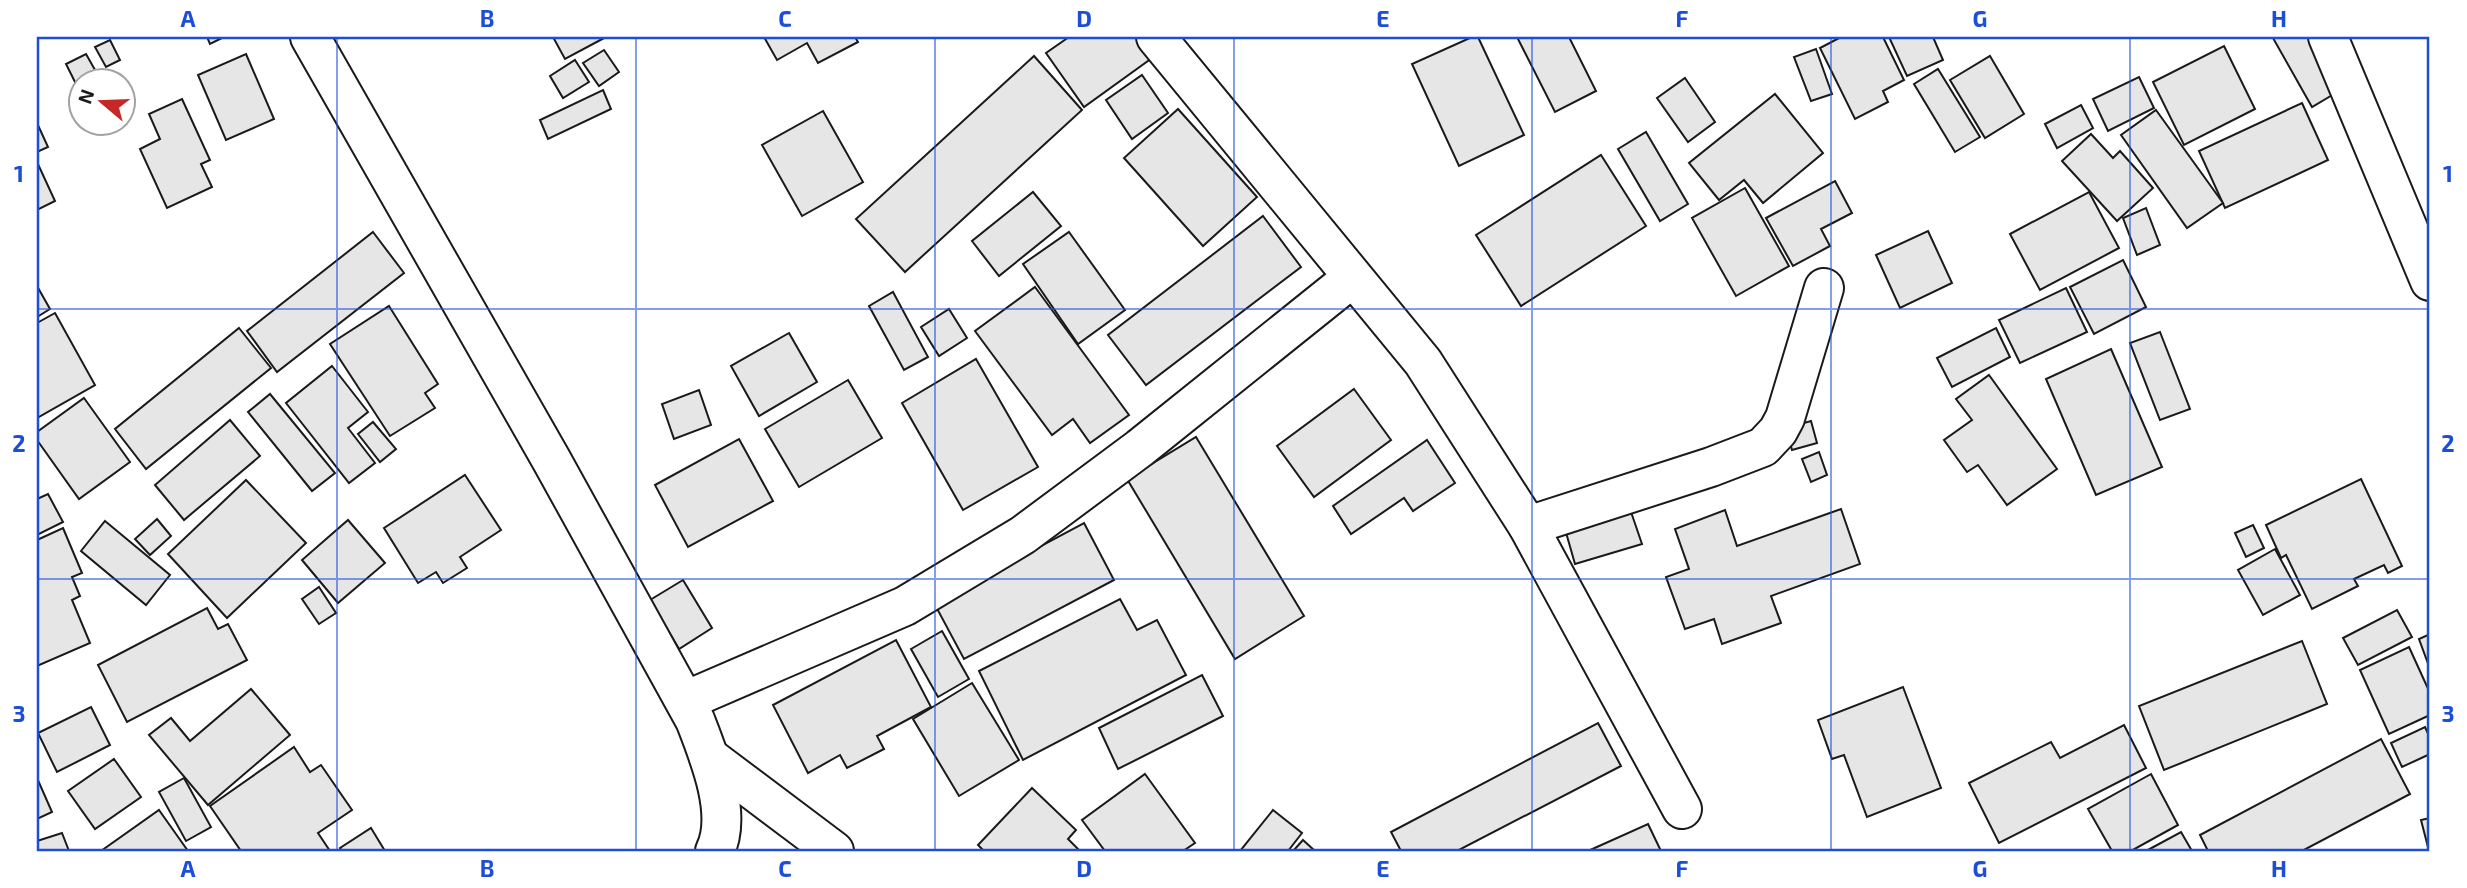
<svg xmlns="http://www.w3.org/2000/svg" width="2467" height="888" font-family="'Exo 2',sans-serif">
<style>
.building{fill:#e6e6e6;stroke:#1a1a1a;stroke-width:2}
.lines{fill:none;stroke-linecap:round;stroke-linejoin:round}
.street-casing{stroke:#1a1a1a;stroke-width:42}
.street{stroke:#fff;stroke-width:38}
.grid{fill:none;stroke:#1d4ed8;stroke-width:2;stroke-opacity:0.55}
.neatline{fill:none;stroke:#1d4ed8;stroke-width:2.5}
.grid-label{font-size:23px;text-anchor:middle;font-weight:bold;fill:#1d4ed8}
</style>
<rect width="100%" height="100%" fill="#fff"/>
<g class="building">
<path d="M 207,37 L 224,37 L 210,44 Z"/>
<path d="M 553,37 L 606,37 L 565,59 Z"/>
<path d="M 764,37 L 855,37 L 858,42 L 818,63 L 807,43 L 777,60 Z"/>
<path d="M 1069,37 L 1137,37 L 1152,58 L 1084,107 L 1046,53 Z"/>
<path d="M 1472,37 L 1478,37 L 1524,135 L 1459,166 L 1412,64 Z"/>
<path d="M 1517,37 L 1569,37 L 1596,91 L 1555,112 Z"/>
<path d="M 1841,37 L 1883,37 L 1904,80 L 1883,91 L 1888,102 L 1855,119 L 1820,48 Z"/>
<path d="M 1889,37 L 1933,37 L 1943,60 L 1907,76 Z"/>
<path d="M 2275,37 L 2308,37 L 2339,91 L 2312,107 L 2273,38 Z"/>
<path d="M 110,40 L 120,60 L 106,67 L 95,47 Z"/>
<path d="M 2224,46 L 2255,109 L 2184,145 L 2153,82 Z"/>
<path d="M 1816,49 L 1832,94 L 1811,101 L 1794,57 Z"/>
<path d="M 604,50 L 619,72 L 599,86 L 583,63 Z"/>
<path d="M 86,54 L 99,77 L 92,80 L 80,80 L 80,86 L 78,88 L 66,64 Z"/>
<path d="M 246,54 L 274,119 L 226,140 L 198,75 Z"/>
<path d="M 1034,56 L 1082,110 L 905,272 L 856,219 Z"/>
<path d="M 1990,56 L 2024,114 L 1985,138 L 1950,80 Z"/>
<path d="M 575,60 L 589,82 L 563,98 L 550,76 Z"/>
<path d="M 1938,69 L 1980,137 L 1955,152 L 1914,84 Z"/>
<path d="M 1142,75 L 1168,113 L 1132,139 L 1106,100 Z"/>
<path d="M 2139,77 L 2154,108 L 2108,131 L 2093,99 Z"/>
<path d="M 1685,78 L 1715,122 L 1688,142 L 1657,98 Z"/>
<path d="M 603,90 L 611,109 L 548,139 L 540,120 Z"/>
<path d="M 1775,94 L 1823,153 L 1763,203 L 1744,180 L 1719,200 L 1689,163 Z"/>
<path d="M 182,99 L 210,160 L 201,164 L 212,187 L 167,208 L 140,149 L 160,139 L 149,114 Z"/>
<path d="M 2302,103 L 2328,160 L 2225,208 L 2199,151 Z"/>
<path d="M 2081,105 L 2093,128 L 2057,148 L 2045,124 Z"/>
<path d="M 1178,109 L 1257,197 L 1203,246 L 1124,158 Z"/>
<path d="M 2156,110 L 2223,203 L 2187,228 L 2121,135 Z"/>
<path d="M 823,111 L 863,182 L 802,216 L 762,145 Z"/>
<path d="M 37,123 L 48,147 L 37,152 Z"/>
<path d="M 1646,132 L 1688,204 L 1660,221 L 1618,149 Z"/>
<path d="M 2091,134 L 2113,158 L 2120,151 L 2153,188 L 2117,221 L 2062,161 Z"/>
<path d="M 1601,155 L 1646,226 L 1521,306 L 1476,235 Z"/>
<path d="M 37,162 L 55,201 L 37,210 Z"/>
<path d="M 1835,181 L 1852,213 L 1821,229 L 1830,246 L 1793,266 L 1766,218 Z"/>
<path d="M 1745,188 L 1789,266 L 1736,296 L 1692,218 Z"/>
<path d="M 1033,192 L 1061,226 L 999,276 L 972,241 Z"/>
<path d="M 2089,192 L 2119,248 L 2040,290 L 2010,234 Z"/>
<path d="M 2146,208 L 2160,245 L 2137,255 L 2123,218 Z"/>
<path d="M 1263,216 L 1301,267 L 1146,385 L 1108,335 Z"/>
<path d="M 1928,231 L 1952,283 L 1900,308 L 1876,255 Z"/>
<path d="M 373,232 L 404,273 L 277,372 L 247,331 Z"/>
<path d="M 1069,232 L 1125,310 L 1078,344 L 1023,264 Z"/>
<path d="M 2123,260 L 2146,307 L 2094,334 L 2070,287 Z"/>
<path d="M 37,286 L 50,309 L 37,317 Z"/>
<path d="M 1035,287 L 1129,415 L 1090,443 L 1073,419 L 1052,435 L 975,331 Z"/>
<path d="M 2066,288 L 2087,332 L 2020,363 L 1999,320 Z"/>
<path d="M 893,292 L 928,357 L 904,370 L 869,306 Z"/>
<path d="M 389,306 L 438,384 L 425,393 L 435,408 L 390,436 L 330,344 Z"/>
<path d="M 949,309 L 967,338 L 939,356 L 921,327 Z"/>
<path d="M 55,313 L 95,385 L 37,418 L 37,323 Z"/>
<path d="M 239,328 L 271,368 L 146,469 L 115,429 Z"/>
<path d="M 1996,328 L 2010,357 L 1952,387 L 1937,358 Z"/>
<path d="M 2160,332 L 2190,409 L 2160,420 L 2130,343 Z"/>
<path d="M 789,333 L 817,382 L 759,416 L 731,366 Z"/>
<path d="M 2111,349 L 2162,467 L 2096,495 L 2046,379 Z"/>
<path d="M 976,359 L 1038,467 L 963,510 L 902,403 Z"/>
<path d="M 332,366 L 368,412 L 348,428 L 375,463 L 349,483 L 286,403 Z"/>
<path d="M 1989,375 L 2057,469 L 2007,505 L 1978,465 L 1967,472 L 1944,440 L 1972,420 L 1956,399 Z"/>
<path d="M 848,380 L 882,438 L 799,487 L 765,429 Z"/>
<path d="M 1354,389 L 1391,440 L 1314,497 L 1277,446 Z"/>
<path d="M 699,390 L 711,425 L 674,439 L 662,404 Z"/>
<path d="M 270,394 L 335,473 L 312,491 L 248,412 Z"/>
<path d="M 84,398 L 130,462 L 79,499 L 37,440 L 37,432 Z"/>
<path d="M 230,420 L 260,456 L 184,520 L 155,485 Z"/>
<path d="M 1811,421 L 1817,443 L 1792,450 L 1786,428 Z"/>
<path d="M 373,422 L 396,449 L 380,462 L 358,434 Z"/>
<path d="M 1196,437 L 1304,616 L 1235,659 L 1127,479 Z"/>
<path d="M 739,439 L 773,501 L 688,547 L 655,485 Z"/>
<path d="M 1427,440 L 1455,483 L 1413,511 L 1404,498 L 1351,534 L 1333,506 Z"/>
<path d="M 1819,452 L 1827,475 L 1811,482 L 1802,459 Z"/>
<path d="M 465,475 L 501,530 L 460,557 L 467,568 L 443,583 L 436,572 L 418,583 L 384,528 Z"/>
<path d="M 2361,479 L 2402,566 L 2388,573 L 2384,565 L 2354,579 L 2358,586 L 2312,609 L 2286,555 L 2281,558 L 2266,525 Z"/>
<path d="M 246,480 L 306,543 L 227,618 L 168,554 Z"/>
<path d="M 48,494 L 63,522 L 37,535 L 37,499 Z"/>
<path d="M 1630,509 L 1642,544 L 1575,564 L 1565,529 Z"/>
<path d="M 1841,509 L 1860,564 L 1771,596 L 1781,623 L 1722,644 L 1714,619 L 1685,629 L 1666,577 L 1689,569 L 1675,529 L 1725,510 L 1737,546 Z"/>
<path d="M 157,519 L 171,536 L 150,555 L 135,539 Z"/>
<path d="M 348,520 L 385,563 L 338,603 L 302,560 Z"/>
<path d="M 105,521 L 170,575 L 146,605 L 81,551 Z"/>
<path d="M 1084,523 L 1114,580 L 964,659 L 934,603 Z"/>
<path d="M 2253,525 L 2264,548 L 2246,557 L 2235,533 Z"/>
<path d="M 63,528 L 82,573 L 72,577 L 80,596 L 72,600 L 90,643 L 37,666 L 37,540 Z"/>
<path d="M 2275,549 L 2300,595 L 2263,615 L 2238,570 Z"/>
<path d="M 683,580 L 712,628 L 679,649 L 650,600 Z"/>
<path d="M 319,587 L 336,613 L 319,624 L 302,599 Z"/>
<path d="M 1120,599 L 1137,630 L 1157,620 L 1186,675 L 1023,760 L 979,671 Z"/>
<path d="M 207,608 L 218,629 L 228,624 L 247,660 L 127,722 L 98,665 Z"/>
<path d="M 2397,610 L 2412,637 L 2358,665 L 2343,638 Z"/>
<path d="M 942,631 L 969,679 L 938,697 L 911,649 Z"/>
<path d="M 2430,634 L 2430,669 L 2419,639 Z"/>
<path d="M 896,640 L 931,707 L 877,736 L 884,749 L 847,768 L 840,755 L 808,773 L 773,705 Z"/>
<path d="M 2302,641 L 2327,704 L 2164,770 L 2139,706 Z"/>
<path d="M 2409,647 L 2430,693 L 2430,715 L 2389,734 L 2360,670 Z"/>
<path d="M 1202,675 L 1223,716 L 1118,769 L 1099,728 Z"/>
<path d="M 972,683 L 1019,760 L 959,796 L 913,719 Z"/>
<path d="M 1903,687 L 1941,788 L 1867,817 L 1844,755 L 1832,759 L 1818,720 Z"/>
<path d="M 251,689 L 290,735 L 208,805 L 149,735 L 171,718 L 190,741 Z"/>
<path d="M 91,707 L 110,745 L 57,772 L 38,733 Z"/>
<path d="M 1598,723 L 1621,766 L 1457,851 L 1401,851 L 1391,832 Z"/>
<path d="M 2124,725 L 2146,768 L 1999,843 L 1969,783 L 2051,742 L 2060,758 Z"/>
<path d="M 2425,727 L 2430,738 L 2430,754 L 2402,767 L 2391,743 Z"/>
<path d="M 2381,739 L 2410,794 L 2302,851 L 2208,851 L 2200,835 Z"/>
<path d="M 294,747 L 310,772 L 321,765 L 352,810 L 318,833 L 330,851 L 241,851 L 210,806 Z"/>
<path d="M 114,759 L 141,797 L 95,829 L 68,791 Z"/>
<path d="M 1145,774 L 1195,843 L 1183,851 L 1105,851 L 1082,820 Z"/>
<path d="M 2151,774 L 2178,825 L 2131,851 L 2112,851 L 2088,809 Z"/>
<path d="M 37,778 L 52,812 L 37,819 Z"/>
<path d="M 184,778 L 211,827 L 186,841 L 159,792 Z"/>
<path d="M 1032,788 L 1076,830 L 1068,839 L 1080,851 L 984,851 L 978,845 Z"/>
<path d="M 159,810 L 188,851 L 101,851 Z"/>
<path d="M 1273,810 L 1302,833 L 1288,851 L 1240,851 Z"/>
<path d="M 2430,818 L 2430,851 L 2429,851 L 2421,820 Z"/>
<path d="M 1648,824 L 1661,851 L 1588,851 Z"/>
<path d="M 371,828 L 385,851 L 342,851 L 340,848 Z"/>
<path d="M 2181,832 L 2192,851 L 2146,851 Z"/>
<path d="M 62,833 L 69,851 L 37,851 L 37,841 Z"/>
<path d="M 1303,840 L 1315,851 L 1293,851 Z"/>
</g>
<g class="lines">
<defs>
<g id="street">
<path d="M 310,37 L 552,461 L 695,720 C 709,756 733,814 715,851"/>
<path d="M 1156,37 L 1423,362 L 1528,526 L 1682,809"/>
<path d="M 2328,37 L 2430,281"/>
<path d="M 1528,526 L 1711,467 L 1763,447 L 1778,431 L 1785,418 L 1824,288"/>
<path d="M 685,701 L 905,606 L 1023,535 L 1140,448 L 1352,278"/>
<path d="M 709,757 L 834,851"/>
</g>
</defs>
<use href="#street" class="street-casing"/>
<use href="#street" class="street"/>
</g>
<path class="grid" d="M 337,37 L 337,851M 636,37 L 636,851M 935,37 L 935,851M 1234,37 L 1234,851M 1532,37 L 1532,851M 1831,37 L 1831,851M 2130,37 L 2130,851M 37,309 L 2430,309M 37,579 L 2430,579"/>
<rect width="2467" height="888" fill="none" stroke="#ffffff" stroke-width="77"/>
<g transform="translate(102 102) rotate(289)"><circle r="33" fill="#ffffff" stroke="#a3a3a3" stroke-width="2"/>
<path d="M0-5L12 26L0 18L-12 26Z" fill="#c62828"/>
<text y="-10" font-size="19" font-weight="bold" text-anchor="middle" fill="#1a1a1a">N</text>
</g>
<rect x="38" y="38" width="2390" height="812" class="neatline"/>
<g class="grid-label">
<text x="188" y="27">A</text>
<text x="487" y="27">B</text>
<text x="785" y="27">C</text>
<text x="1084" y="27">D</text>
<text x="1383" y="27">E</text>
<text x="1682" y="27">F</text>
<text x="1980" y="27">G</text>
<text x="2279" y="27">H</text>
<text x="19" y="182">1</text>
<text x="2448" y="182">1</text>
<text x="19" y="452">2</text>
<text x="2448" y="452">2</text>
<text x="19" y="722">3</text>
<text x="2448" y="722">3</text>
<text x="188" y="877">A</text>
<text x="487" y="877">B</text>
<text x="785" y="877">C</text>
<text x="1084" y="877">D</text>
<text x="1383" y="877">E</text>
<text x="1682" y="877">F</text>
<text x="1980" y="877">G</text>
<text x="2279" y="877">H</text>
</g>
</svg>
